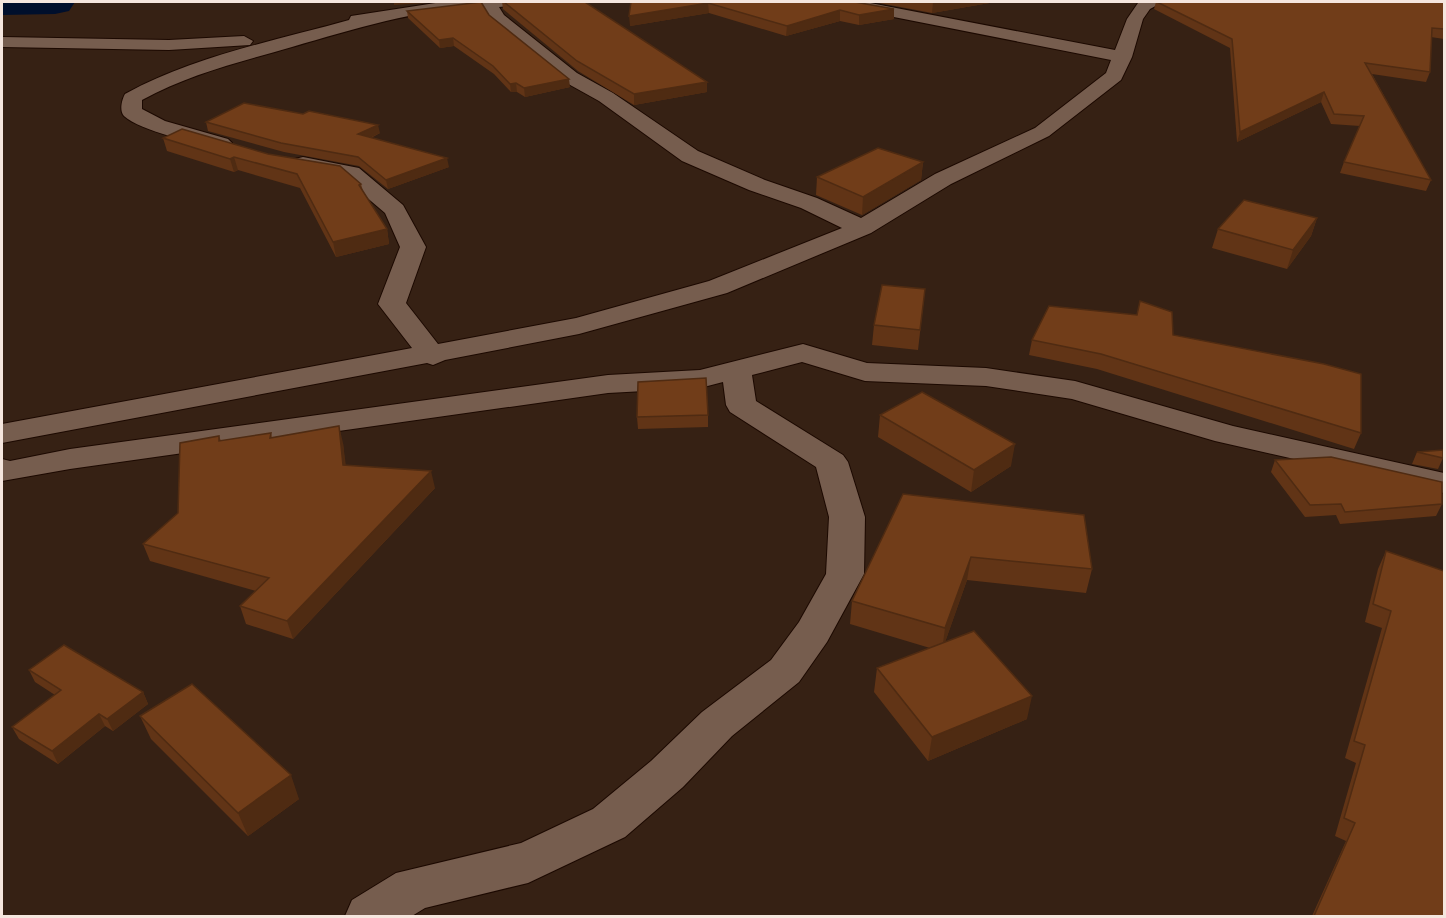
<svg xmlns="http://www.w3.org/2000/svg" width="1446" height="918" font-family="Arial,sans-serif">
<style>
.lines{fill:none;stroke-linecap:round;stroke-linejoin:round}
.river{fill:#000f2c;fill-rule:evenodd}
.minor-casing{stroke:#1c0901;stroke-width:2}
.minor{fill:#765d4e;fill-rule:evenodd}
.wall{fill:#613416}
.shaded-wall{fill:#4f2b12}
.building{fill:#713d19;stroke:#4f2b12;stroke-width:1.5}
</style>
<rect width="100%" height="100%" fill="#362114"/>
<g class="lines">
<path class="river" d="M 2,2 L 75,2 L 69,11 L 55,14 L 2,15 Z"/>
<defs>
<g id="minor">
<path d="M 442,2 L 521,2 L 519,5 L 499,7 L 504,15 L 577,73 L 613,93 L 698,151 L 765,180 L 817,198 L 861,218 L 935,174 L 1035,128 L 1106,73 L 1111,60 L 843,7 L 835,2 L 865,2 L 1115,50 L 1127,19 L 1138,3 L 1163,2 L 1150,9 L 1143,19 L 1132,57 L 1121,80 L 1049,136 L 951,184 L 871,233 L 727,293 L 579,334 L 445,360 L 433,365 L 427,363 L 2,443 L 2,424 L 412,348 L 378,304 L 400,247 L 385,213 L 344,178 L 295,169 L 292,164 L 295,159 L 303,157 L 359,168 L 403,205 L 426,247 L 406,303 L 438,344 L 576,318 L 709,281 L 842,228 L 801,208 L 749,190 L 682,161 L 599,101 L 563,81 L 491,21 L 483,7 C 417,9 354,29 292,47 C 240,62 189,74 142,100 L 142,109 L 165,121 L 228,139 L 232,143 L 228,147 L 221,149 C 199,144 140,131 124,116 C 119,111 122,99 125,94 C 194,56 274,41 349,20 L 351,16 Z"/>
<path d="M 244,36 L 253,41 L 250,45 L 169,50 L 2,47 L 2,37 L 169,40 Z"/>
<path d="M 803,344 L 867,363 L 986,368 L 1075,381 L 1233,426 L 1444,473 L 1444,493 L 1215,441 L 1072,399 L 986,386 L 865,381 L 802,362 L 752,375 L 756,401 L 843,455 L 848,462 L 865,517 L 864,574 L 827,642 L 799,682 L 732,736 L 683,787 L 625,837 L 528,883 L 425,908 L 412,916 L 345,916 L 352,900 L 396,873 L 521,843 L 593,809 L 651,761 L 702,712 L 771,660 L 799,622 L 826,574 L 829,517 L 816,467 L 730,412 L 726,405 L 723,382 L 700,388 L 608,393 L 70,469 L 2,481 L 2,459 L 10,461 L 70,449 L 608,375 L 700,370 Z"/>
</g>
</defs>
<use href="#minor" class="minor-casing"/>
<use href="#minor" class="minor"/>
</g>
<g class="wall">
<path d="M 502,2 L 585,2 L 707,82 L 707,92 L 634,105 L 578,71 L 503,9 Z"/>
<path d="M 631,2 L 855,2 L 894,19 L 859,25 L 840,21 L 786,36 L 709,13 L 630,26 Z"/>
<path d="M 874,2 L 995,2 L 932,13 Z"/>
<path d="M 1156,2 L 1444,2 L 1444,39 L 1431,37 L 1430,72 L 1426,82 L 1372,74 L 1431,180 L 1426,191 L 1340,173 L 1344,162 L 1360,126 L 1331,124 L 1321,102 L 1237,142 L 1230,48 L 1154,9 Z"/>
<path d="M 407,11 L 489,15 L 570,87 L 525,97 L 517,92 L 511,92 L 494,74 L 454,46 L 440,48 L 408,18 Z"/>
<path d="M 206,122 L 380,133 L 371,138 L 449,167 L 388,189 L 359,166 L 284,152 L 208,131 Z"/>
<path d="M 163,138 L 361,184 L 363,191 L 387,229 L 389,244 L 336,257 L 300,188 L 238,170 L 234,172 L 167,151 Z"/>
<path d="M 923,162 L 921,180 L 862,215 L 816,195 L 817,177 Z"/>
<path d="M 1317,218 L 1311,236 L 1287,269 L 1212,248 L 1218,229 Z"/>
<path d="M 925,289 L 918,350 L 872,345 L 874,325 Z"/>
<path d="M 1173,335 L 1361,433 L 1354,449 L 1097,369 L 1029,355 L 1032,340 Z"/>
<path d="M 708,415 L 708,427 L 638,429 L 637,417 Z"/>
<path d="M 880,415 L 1011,466 L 971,492 L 878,437 Z"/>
<path d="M 271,433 L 272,438 L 343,443 L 345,465 L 435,488 L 293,639 L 246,624 L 240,606 L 256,591 L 150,561 L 143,544 L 178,513 L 219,436 L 221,441 Z"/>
<path d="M 1417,452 L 1443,458 L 1438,469 L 1412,464 Z"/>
<path d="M 1275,460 L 1442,504 L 1436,516 L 1340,524 L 1336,515 L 1305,517 L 1271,472 Z"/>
<path d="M 903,494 L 1092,569 L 1086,593 L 967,580 L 945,642 L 1027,719 L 928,761 L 874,692 L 877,668 L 930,648 L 850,624 L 852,601 Z"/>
<path d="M 1386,551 L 1444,916 L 1312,916 L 1346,841 L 1335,836 L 1356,763 L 1345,758 L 1382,628 L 1365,622 L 1378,569 Z"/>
<path d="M 29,670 L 143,692 L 148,704 L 113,731 L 105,726 L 58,764 L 19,739 L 12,727 L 55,695 L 35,682 Z"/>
<path d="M 140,716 L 299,799 L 248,836 L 151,739 Z"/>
</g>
<g class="shaded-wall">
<path d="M 394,2 L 440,2 L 394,5 Z"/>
<path d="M 939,2 L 995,2 L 932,13 L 933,3 Z"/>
<path d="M 708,3 L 709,13 L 630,26 L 629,16 Z"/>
<path d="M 894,9 L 894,19 L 859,25 L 859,15 Z"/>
<path d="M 840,10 L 840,21 L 786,36 L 787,26 Z"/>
<path d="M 453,38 L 454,46 L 440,48 L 439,40 Z"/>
<path d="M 569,79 L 570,87 L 525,97 L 524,88 Z"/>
<path d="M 707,82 L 707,92 L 634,105 L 634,94 Z"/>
<path d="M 516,83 L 517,92 L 511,92 L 510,84 Z"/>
<path d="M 1324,92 L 1321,102 L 1237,142 L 1240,132 Z"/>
<path d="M 378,125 L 380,133 L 359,143 L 358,134 Z"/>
<path d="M 234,157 L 238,170 L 234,172 L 230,159 Z"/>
<path d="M 447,158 L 449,167 L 388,189 L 386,180 Z"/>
<path d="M 923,162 L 921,180 L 862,215 L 863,197 Z"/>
<path d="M 1317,218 L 1311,236 L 1287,269 L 1293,250 Z"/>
<path d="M 387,229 L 389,244 L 336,257 L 333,242 Z"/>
<path d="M 339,426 L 343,443 L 348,482 L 343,465 Z"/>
<path d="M 1015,444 L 1011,466 L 971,492 L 974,470 Z"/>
<path d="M 431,471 L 435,488 L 293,639 L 287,621 Z"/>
<path d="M 971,557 L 967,580 L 942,651 L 945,628 Z"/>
<path d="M 143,692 L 148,704 L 113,731 L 107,719 Z"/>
<path d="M 1032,696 L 1027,719 L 928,761 L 932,737 Z"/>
<path d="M 99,714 L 105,726 L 58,764 L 52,751 Z"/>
<path d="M 291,775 L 299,799 L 248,836 L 238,813 Z"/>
</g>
<g class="building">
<path d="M 481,2 L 489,15 L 569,79 L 524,88 L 516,83 L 510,84 L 493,66 L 453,38 L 439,40 L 407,11 Z"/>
<path d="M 504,2 L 585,2 L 707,82 L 634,94 L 577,61 Z"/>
<path d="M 631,2 L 855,2 L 894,9 L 859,15 L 840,10 L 787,26 L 708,3 L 629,16 Z"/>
<path d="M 1157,2 L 1444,2 L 1444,29 L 1432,28 L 1430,72 L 1365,63 L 1431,180 L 1344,162 L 1364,116 L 1334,114 L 1324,92 L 1240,132 L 1232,39 Z"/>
<path d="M 244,103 L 303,114 L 309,111 L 378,125 L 358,134 L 447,158 L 386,180 L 358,157 L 281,143 L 206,122 Z"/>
<path d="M 182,129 L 268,154 L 340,166 L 361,184 L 359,185 L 387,229 L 333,242 L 297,174 L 234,157 L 230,159 L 163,138 Z"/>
<path d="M 878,148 L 923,162 L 863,197 L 817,177 Z"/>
<path d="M 1244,200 L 1317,218 L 1293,250 L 1218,229 Z"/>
<path d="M 882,285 L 925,289 L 920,330 L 874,325 Z"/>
<path d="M 1140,301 L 1172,312 L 1173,335 L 1324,364 L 1361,374 L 1361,433 L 1101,354 L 1032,340 L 1049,306 L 1137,315 Z"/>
<path d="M 706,378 L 708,415 L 637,417 L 638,382 Z"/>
<path d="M 922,392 L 1015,444 L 974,470 L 880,415 Z"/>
<path d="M 339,426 L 343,465 L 431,471 L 287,621 L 240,606 L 269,578 L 143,544 L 178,513 L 180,443 L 219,436 L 219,441 L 271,433 L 270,438 Z"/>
<path d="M 1443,450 L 1443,458 L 1417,452 Z"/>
<path d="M 1331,457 L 1442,482 L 1442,504 L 1345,512 L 1341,504 L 1310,505 L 1275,460 Z"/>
<path d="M 903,494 L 1084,515 L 1092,569 L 971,557 L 945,628 L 852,601 Z"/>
<path d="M 1386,551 L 1444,571 L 1444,916 L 1314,916 L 1355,823 L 1344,818 L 1365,745 L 1354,741 L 1391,611 L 1373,604 Z"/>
<path d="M 974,631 L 1032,696 L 932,737 L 877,668 Z"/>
<path d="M 64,645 L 143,692 L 107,719 L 99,714 L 52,751 L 12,727 L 61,690 L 29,670 Z"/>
<path d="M 192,684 L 291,775 L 238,813 L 140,716 Z"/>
</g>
<rect width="1446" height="918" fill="none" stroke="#f5e6de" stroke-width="6"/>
</svg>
